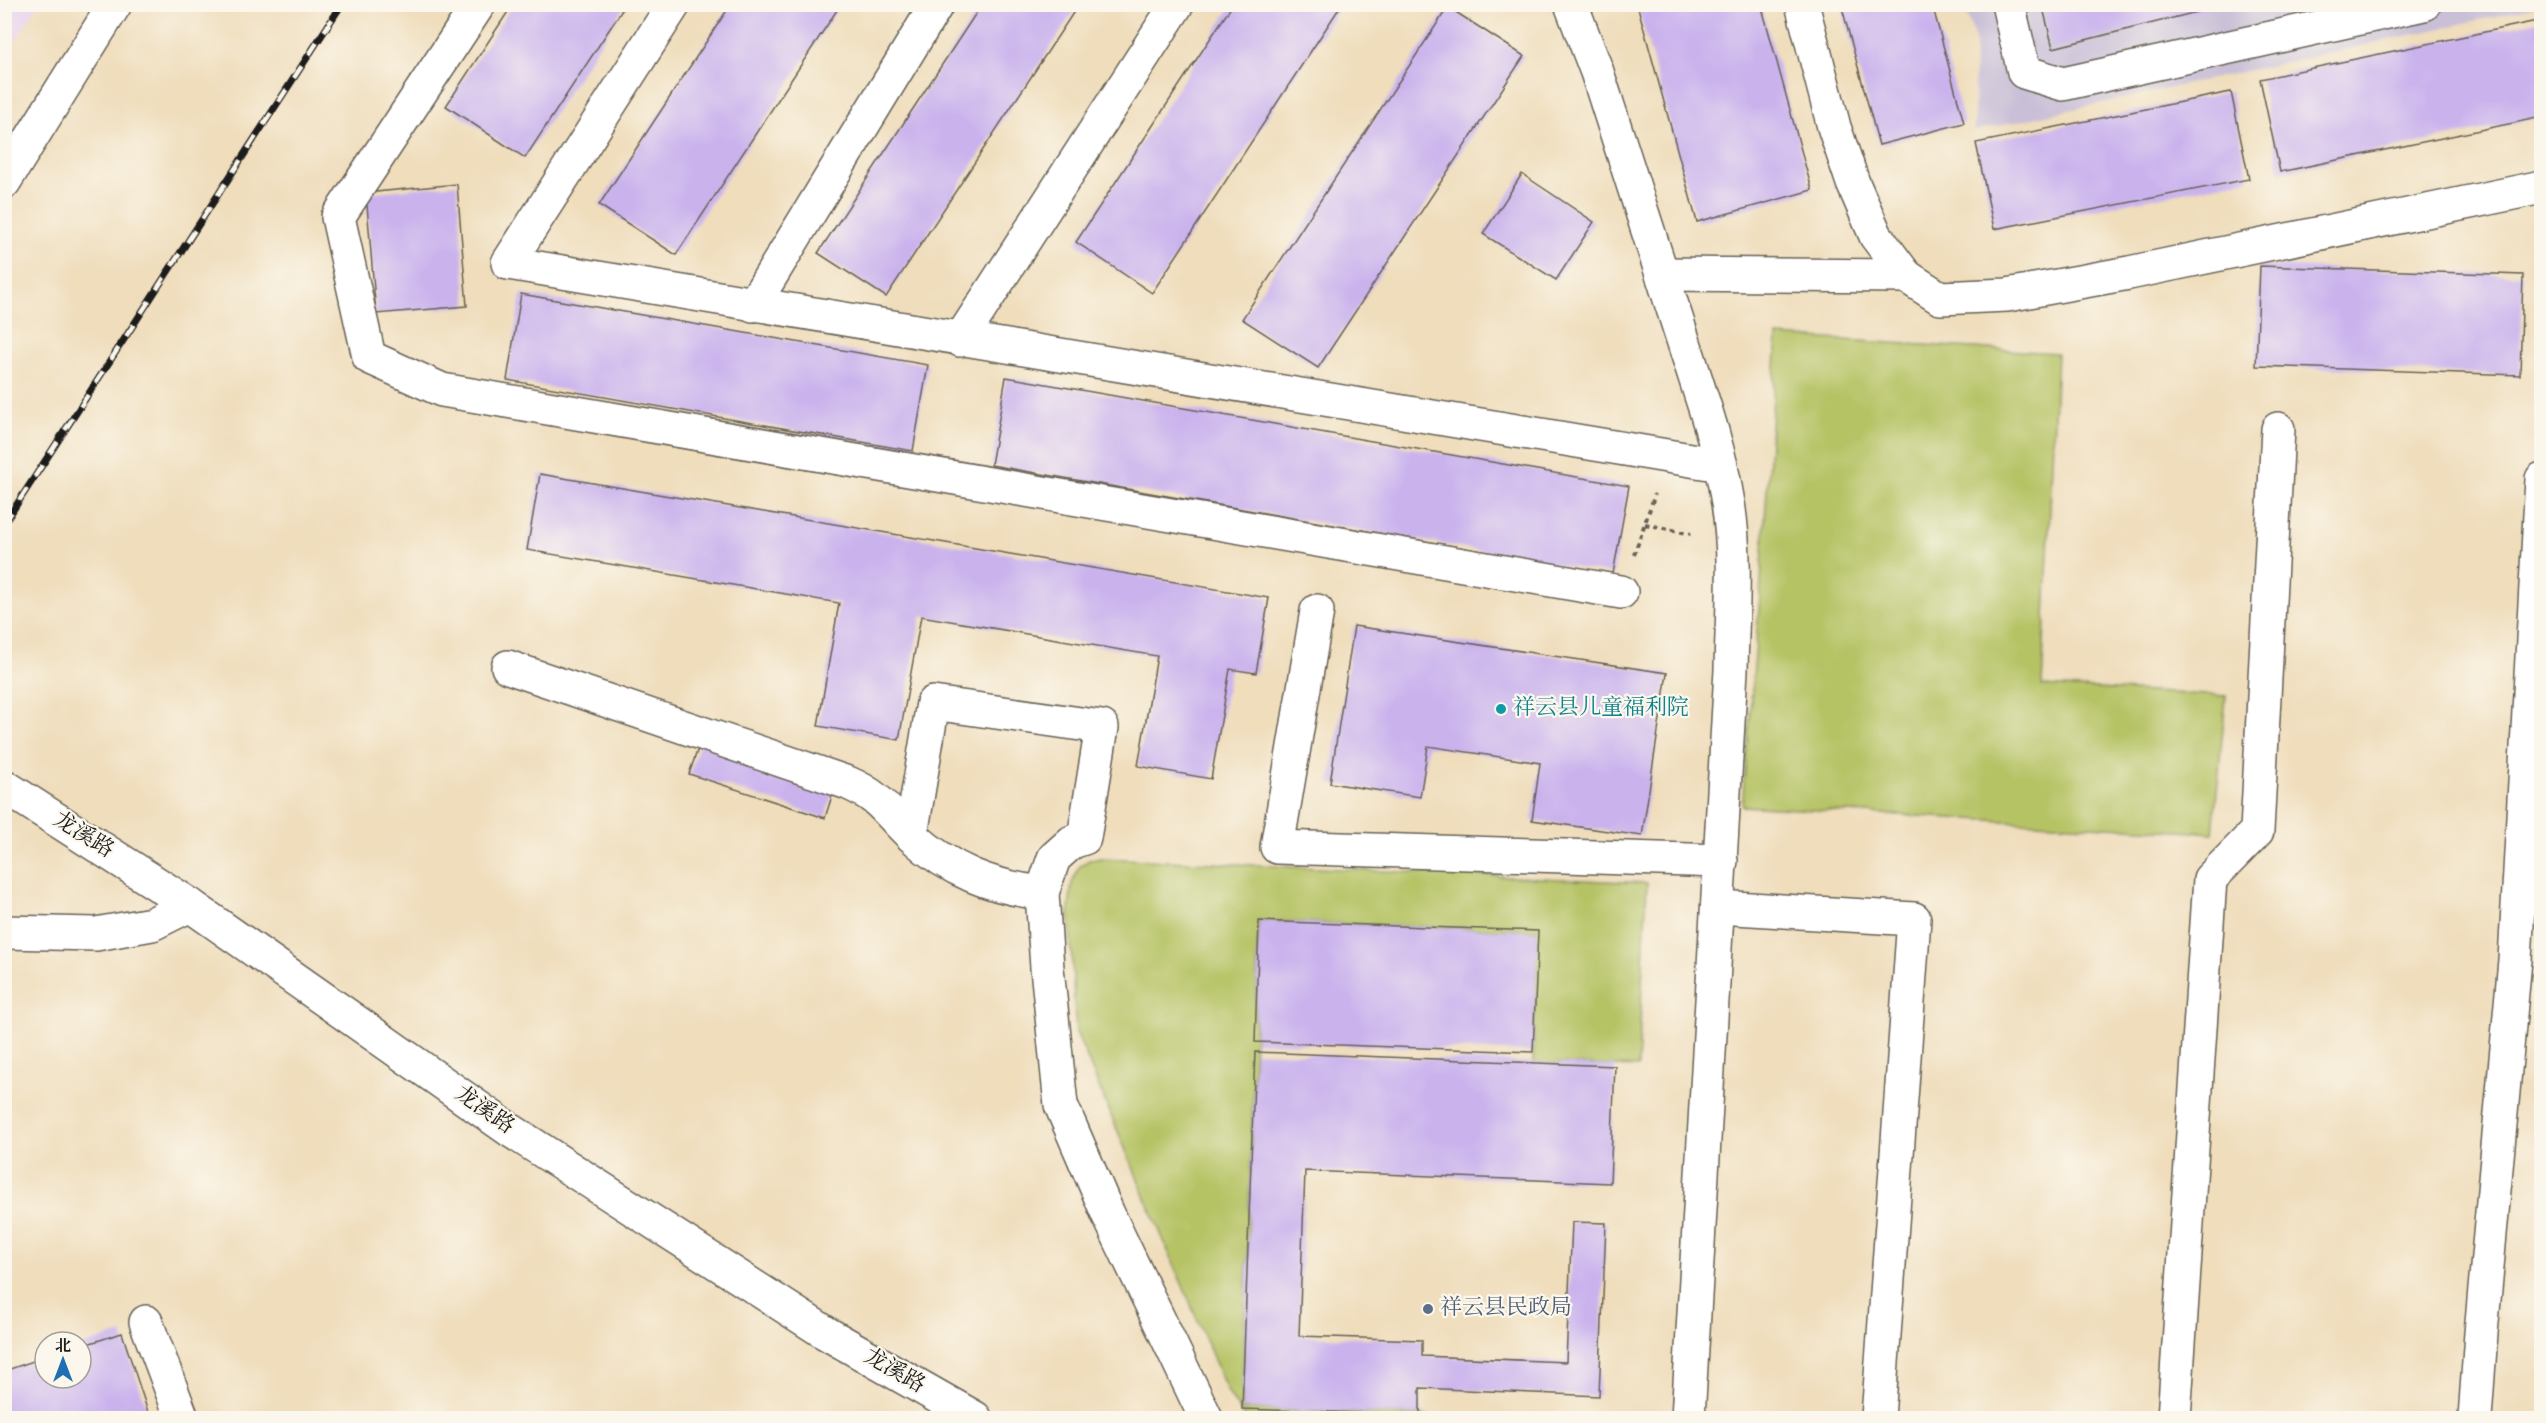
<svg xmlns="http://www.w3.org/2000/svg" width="2546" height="1423" font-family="'Sorts Mill Goudy','Noto Serif SC',serif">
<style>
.built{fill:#e8d2ee}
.industrial{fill:#c9bfd7}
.green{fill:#b6c365;stroke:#697040;stroke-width:1.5}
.building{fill:#cab3ed}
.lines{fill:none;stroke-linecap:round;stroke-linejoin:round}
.minor-casing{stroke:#666054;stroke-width:36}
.path{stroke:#666054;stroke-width:4;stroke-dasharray:4.5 4.5;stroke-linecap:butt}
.minor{stroke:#fff;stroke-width:33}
.rail-casing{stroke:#1c1c1c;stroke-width:7}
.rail{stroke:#fbf7ec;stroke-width:4.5;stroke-dasharray:14;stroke-linecap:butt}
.culture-dot{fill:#0f9aa8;stroke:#fbf7ec;stroke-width:2}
.service-dot{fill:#5c6f8a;stroke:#fbf7ec;stroke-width:2}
.labels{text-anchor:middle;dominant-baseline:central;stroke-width:4.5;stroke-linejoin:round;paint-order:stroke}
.culture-label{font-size:22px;fill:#0d838f;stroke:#fbf7ec;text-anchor:start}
.street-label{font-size:22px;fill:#1c1c1c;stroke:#fbf7ec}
.service-label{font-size:22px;fill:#4e5e75;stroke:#fbf7ec;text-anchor:start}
</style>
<rect width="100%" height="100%" fill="#fbf7ec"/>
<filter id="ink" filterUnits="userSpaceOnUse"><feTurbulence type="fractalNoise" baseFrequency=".0167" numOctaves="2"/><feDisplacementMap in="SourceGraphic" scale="12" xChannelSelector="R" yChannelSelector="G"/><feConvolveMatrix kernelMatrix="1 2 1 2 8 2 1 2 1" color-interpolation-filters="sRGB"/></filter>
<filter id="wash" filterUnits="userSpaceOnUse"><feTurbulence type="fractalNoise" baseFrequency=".008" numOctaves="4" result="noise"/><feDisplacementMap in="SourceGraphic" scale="24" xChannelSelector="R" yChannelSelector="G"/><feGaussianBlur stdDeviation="1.35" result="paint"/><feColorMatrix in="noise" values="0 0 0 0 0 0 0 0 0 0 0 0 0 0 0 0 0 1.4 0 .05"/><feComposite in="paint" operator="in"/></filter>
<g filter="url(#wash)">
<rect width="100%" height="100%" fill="#efddbb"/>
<path class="built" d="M 5,4 L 38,5 L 5,57 L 4,5 Z"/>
<path class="industrial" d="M 2541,4 L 2542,6 L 1974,131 L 1975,40 L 1964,5 Z"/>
<g class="green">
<path d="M 1777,336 L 2057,353 L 2042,686 L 2226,696 L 2213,833 L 1742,806 L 1760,596 Z"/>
<path d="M 1101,858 L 1647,883 L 1638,1067 L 1533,1063 L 1537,931 L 1259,921 L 1242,1409 L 1420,1415 L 1434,1418 L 1245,1418 L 1228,1393 L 1076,1032 L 1069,910 L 1072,883 L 1079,867 L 1089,860 Z"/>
</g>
<g id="blocks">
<g class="building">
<path d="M 513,4 L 626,4 L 525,158 L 446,106 Z"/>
<path d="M 731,4 L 841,4 L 676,255 L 599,205 Z"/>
<path d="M 982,4 L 1079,4 L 886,297 L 818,253 Z"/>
<path d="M 1233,4 L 1342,4 L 1152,293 L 1076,242 Z"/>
<path d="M 1637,4 L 1761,4 L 1812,190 L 1697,222 Z"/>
<path d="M 1841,4 L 1932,4 L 1964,123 L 1879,145 Z"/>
<path d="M 2042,4 L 2225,4 L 2225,5 L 2053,48 Z"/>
<path d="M 1448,7 L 1524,56 L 1318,368 L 1242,319 Z"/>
<path d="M 2542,20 L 2542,117 L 2280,172 L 2260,79 Z"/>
<path d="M 2231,92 L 2249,179 L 1994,229 L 1976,143 Z"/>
<path d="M 1522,174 L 1594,222 L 1556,280 L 1483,234 Z"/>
<path d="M 457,184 L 467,306 L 376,314 L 366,193 Z"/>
<path d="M 2260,266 L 2523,275 L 2520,375 L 2256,366 Z"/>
<path d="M 521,294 L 928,365 L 913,451 L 507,380 Z"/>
<path d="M 1006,377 L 1629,486 L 1613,574 L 991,465 Z"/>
<path d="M 540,474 L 1269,598 L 1256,673 L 1230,669 L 1211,779 L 1138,766 L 1157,656 L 921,616 L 899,740 L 818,726 L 839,603 L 527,550 Z"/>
<path d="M 1354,626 L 1667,673 L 1642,836 L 1532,820 L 1540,763 L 1428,746 L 1420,797 L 1330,783 Z"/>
<path d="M 701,740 L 836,783 L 825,818 L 689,774 Z"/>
<path d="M 1259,921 L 1538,931 L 1533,1052 L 1255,1042 Z"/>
<path d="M 1255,1052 L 1615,1066 L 1610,1183 L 1305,1171 L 1299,1336 L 1422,1340 L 1422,1356 L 1566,1362 L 1572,1222 L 1606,1223 L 1599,1396 L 1420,1388 L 1420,1415 L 1242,1409 Z"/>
<path d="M 122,1333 L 150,1418 L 4,1418 L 4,1371 L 45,1357 L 45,1378 L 81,1378 L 81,1346 Z"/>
</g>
</g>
</g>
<g filter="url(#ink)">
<use href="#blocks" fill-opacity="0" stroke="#666054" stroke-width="1.5"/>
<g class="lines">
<defs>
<g id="minor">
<path d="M 479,4 L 338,217 L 369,357 L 442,390 L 1621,592"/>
<path d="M 674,4 L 508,263 L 1721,465"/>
<path d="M 1571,4 L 1597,72 L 1705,408 C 1715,439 1723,471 1728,503 C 1737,558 1732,615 1731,670 L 1688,1418"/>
<path d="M 1802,4 L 1834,127 L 1853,183 L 1876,236 L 1906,276"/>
<path d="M 2008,4 L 2024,72 L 2063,84 L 2424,4"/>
<path d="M 4,182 L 115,4"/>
<path d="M 1662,274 L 1906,276 L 1940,298 L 2007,295 L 2129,273 L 2542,187"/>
<path d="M 753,305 L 937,4"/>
<path d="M 960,340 L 1177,4"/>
<path d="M 1317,611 L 1277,847 L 1721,861"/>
<path d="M 508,667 L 848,783 C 883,798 887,813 912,836 C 950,871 991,887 1042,893"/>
<path d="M 4,786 L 190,905 L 510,1130 L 826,1333 L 975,1418"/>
<path d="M 911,835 L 933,703 L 1102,727 L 1084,838 L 1072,842 L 1054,858 L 1042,893 L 1047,968 L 1061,1105 L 1108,1214 L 1206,1418"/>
<path d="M 1719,907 L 1914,919 L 1878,1418"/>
<path d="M 4,932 L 96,934 L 152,924 L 190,905"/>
<path d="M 146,1322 L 182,1418"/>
<path d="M 2174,1418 L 2210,879 L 2257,831 L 2278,429"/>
<path d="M 2475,1418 L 2481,1333 L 2515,960 L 2542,479"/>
</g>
</defs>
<use href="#minor" class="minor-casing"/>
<g class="path">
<path d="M 1645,524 L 1691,534"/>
<path d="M 1634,555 L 1655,494"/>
</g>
<use href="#minor" class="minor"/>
<defs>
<path id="rail" d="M 4,524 L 342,4"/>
</defs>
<use href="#rail" class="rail-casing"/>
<use href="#rail" class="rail"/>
</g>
</g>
<circle class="culture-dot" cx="1501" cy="709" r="6"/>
<circle class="service-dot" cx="1428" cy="1309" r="6"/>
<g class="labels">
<g class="culture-label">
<text x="1513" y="709">祥云县儿童福利院</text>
</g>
<g class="street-label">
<text transform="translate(83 836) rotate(32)">龙溪路</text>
<text transform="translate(484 1111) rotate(35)">龙溪路</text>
<text transform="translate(894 1372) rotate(30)">龙溪路</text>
</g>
<g class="service-label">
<text x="1440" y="1309">祥云县民政局</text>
</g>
</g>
<rect width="2546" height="1423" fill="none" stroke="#fbf7ec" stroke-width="24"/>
<g transform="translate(63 1360)"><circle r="28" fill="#fbf7ec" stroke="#a29f99" stroke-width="1.5"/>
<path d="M0-4.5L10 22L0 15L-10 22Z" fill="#1f6fb2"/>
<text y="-9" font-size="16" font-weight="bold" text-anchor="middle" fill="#1c1c1c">北</text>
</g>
</svg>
